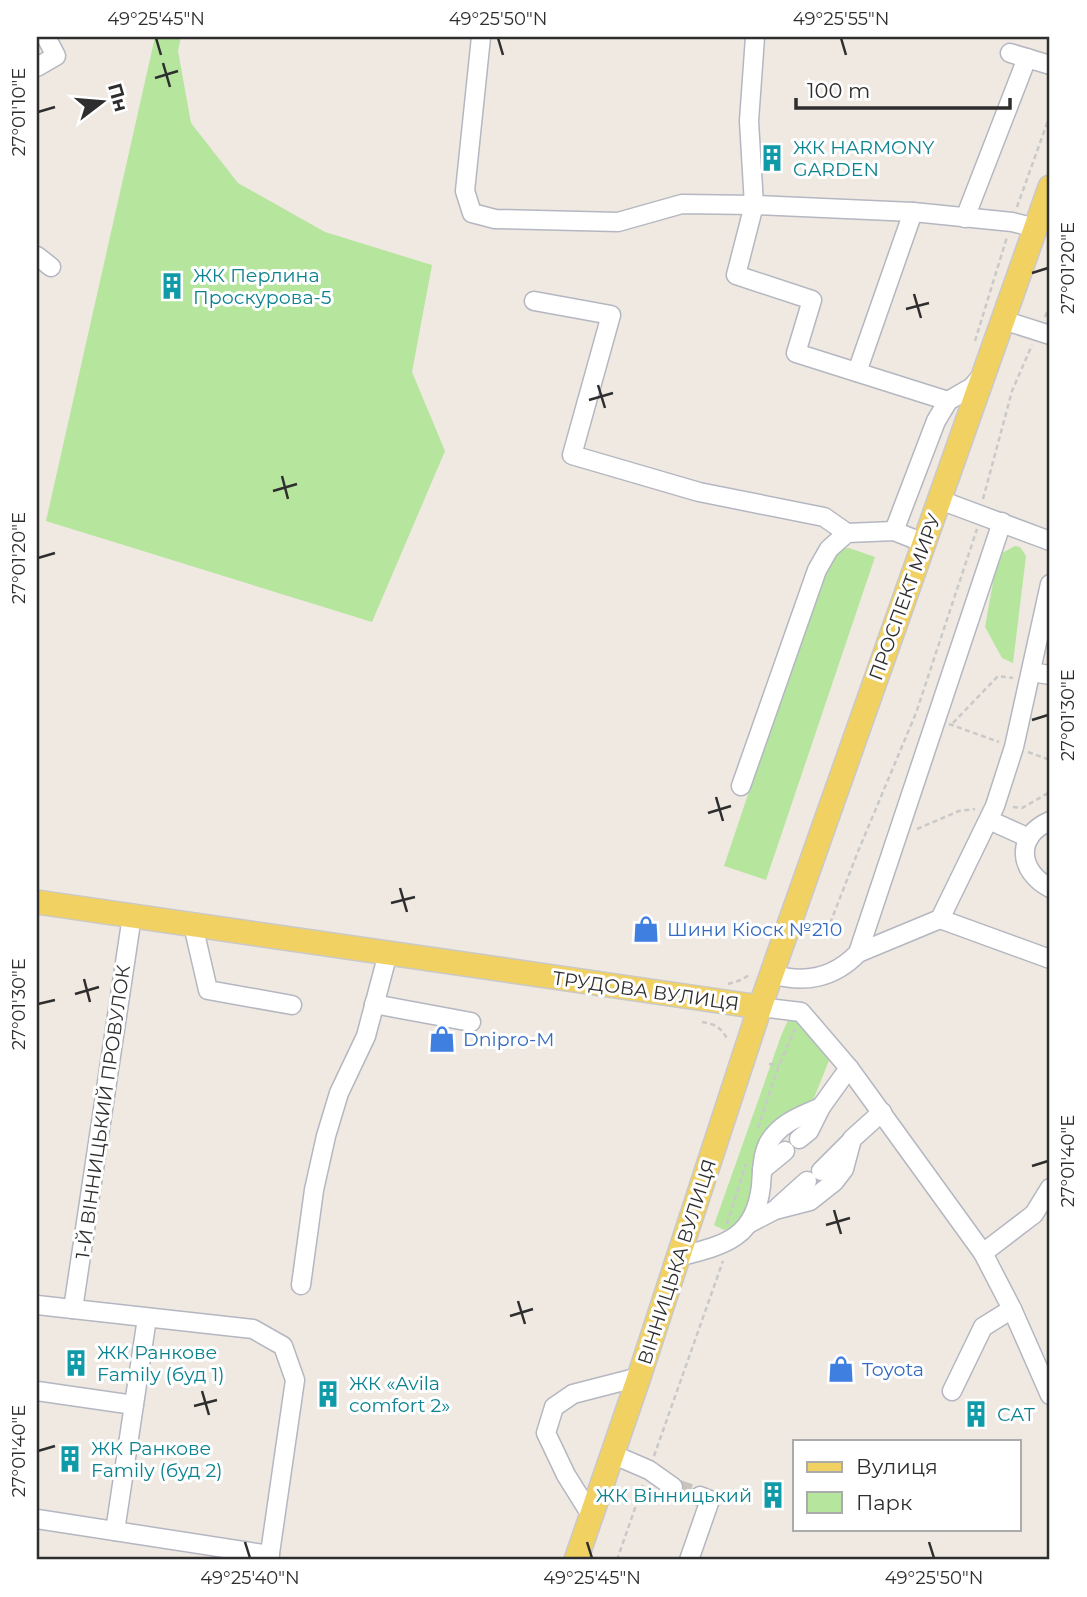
<svg xmlns="http://www.w3.org/2000/svg" width="1087" height="1597" font-family="Montserrat,sans-serif">
<style>
.green{fill:#b6e59e}
.lines{fill:none;stroke-linecap:round;stroke-linejoin:round}
.minor-tunnel{stroke:#c8c4bd;stroke-width:18;stroke-dasharray:18 9;stroke-linecap:butt}
.minor-casing{stroke:#b4b7c1;stroke-width:21}
.major-casing{stroke:#c9c9c9;stroke-width:26}
.path{stroke:#c9c9c9;stroke-width:2.5;stroke-dasharray:5 3.5;stroke-linecap:butt}
.minor{stroke:#fff;stroke-width:18}
.major{stroke:#f2d163;stroke-width:23}
.ticks{fill:none;stroke:#2e2e2e;stroke-width:2.5}
.labels{text-anchor:middle;dominant-baseline:central;stroke-width:6;stroke-linejoin:round;paint-order:stroke}
.culture-label{font-size:19px;fill:#0d838f;stroke:#fff;text-anchor:start}
.street-label{font-size:19px;fill:#2e2e2e;stroke:#fff}
.shop-label{font-size:19px;fill:#366cbe;stroke:#fff;text-anchor:start}
.neatline{fill:none;stroke:#2e2e2e;stroke-width:2.5}
.ticks-label{font-size:18px;text-anchor:middle;fill:#2e2e2e}
</style>
<rect width="100%" height="100%" fill="#efe9e1"/>
<g class="green">
<path d="M 155,37 L 181,37 L 178,51 L 191,123 L 238,183 L 325,232 L 432,265 L 412,372 L 445,451 L 372,622 L 46,521 Z"/>
<path d="M 1015,546 L 1020,547 L 1026,556 L 1013,663 L 1002,658 L 985,627 L 995,571 L 1002,553 Z"/>
<path d="M 849,548 L 875,557 L 766,880 L 724,866 L 827,559 L 839,549 Z"/>
<path d="M 792,1018 L 798,1019 L 830,1058 L 812,1103 L 782,1118 L 750,1213 L 734,1227 L 724,1230 L 714,1225 L 781,1036 L 788,1020 Z"/>
</g>
<g class="lines">
<path class="minor-tunnel" d="M 673,1487 L 700,1496"/>
<defs>
<g id="minor">
<path d="M 481,37 L 465,191 L 472,213 L 495,219 L 618,222 L 682,204 L 754,205 L 913,212 L 1012,222 L 1036,228"/>
<path d="M 755,37 L 749,121 L 754,205 L 736,275 L 812,300 L 796,353 L 948,401"/>
<path d="M 1010,53 L 1050,65"/>
<path d="M 37,67 L 56,56 L 46,37"/>
<path d="M 965,218 L 1027,58"/>
<path d="M 37,256 L 51,267"/>
<path d="M 534,301 L 611,315 L 572,455 L 699,492 L 824,517 L 847,533"/>
<path d="M 1003,320 L 1050,335"/>
<path d="M 857,372 L 913,212"/>
<path d="M 940,500 L 1050,541"/>
<path d="M 894,531 L 936,421 L 948,401 L 972,387 L 983,374"/>
<path d="M 1031,672 L 1050,675"/>
<path d="M 741,786 L 817,570 L 829,549 L 847,533 L 894,531 L 924,543"/>
<path d="M 989,820 L 1029,838"/>
<path d="M 1050,821 C 1015,836 1018,871 1050,888"/>
<path d="M 940,919 L 1050,959"/>
<path d="M 193,925 L 208,990 L 292,1005"/>
<path d="M 858,953 L 940,919 L 995,806 L 1014,747 L 1050,584"/>
<path d="M 772,974 C 804,984 834,978 858,953 L 1002,522"/>
<path d="M 374,1004 L 471,1022"/>
<path d="M 760,1007 L 801,1012 L 849,1068 L 983,1253 L 1012,1309 L 1050,1395"/>
<path d="M 799,1139 L 809,1131 L 821,1107 L 849,1068"/>
<path d="M 762,1170 L 785,1151"/>
<path d="M 821,1171 L 850,1142"/>
<path d="M 778,1207 L 807,1181"/>
<path d="M 750,1223 L 775,1210 L 810,1201 L 834,1182 L 844,1169 L 852,1139 L 882,1112"/>
<path d="M 983,1253 L 1034,1214 L 1050,1188"/>
<path d="M 678,1257 C 724,1245 755,1239 761,1186 C 762,1173 762,1156 768,1144 C 779,1123 801,1116 821,1107"/>
<path d="M 301,1285 L 314,1190 L 326,1136 L 339,1093 L 366,1036 L 388,953"/>
<path d="M 37,1305 L 253,1329 L 283,1346 L 295,1380 L 269,1560"/>
<path d="M 73,1309 L 132,916"/>
<path d="M 37,1391 L 134,1405"/>
<path d="M 952,1391 L 983,1327 L 1012,1309"/>
<path d="M 612,1454 L 649,1470 L 673,1487"/>
<path d="M 591,1515 L 566,1475 L 546,1433 L 554,1407 L 573,1394 L 639,1377"/>
<path d="M 37,1519 L 270,1555"/>
<path d="M 115,1531 L 147,1318"/>
<path d="M 689,1560 L 710,1500 L 700,1496"/>
</g>
<g id="major">
<path d="M 37,902 L 760,1007"/>
<path d="M 576,1560 L 639,1377 L 760,1007 L 1050,187"/>
</g>
</defs>
<use href="#minor" class="minor-casing"/>
<use href="#major" class="major-casing"/>
<g class="path">
<path d="M 1017,207 L 1050,115"/>
<path d="M 1045,317 L 1050,305"/>
<path d="M 975,341 L 1007,237"/>
<path d="M 983,499 L 1012,391 L 1032,345"/>
<path d="M 953,723 L 998,676 L 1013,678"/>
<path d="M 949,724 L 999,742"/>
<path d="M 1028,752 L 1050,760"/>
<path d="M 1013,807 L 1022,808 L 1050,792"/>
<path d="M 917,829 L 959,811 L 975,809"/>
<path d="M 824,939 L 859,849 L 916,713 L 977,529"/>
<path d="M 728,984 L 741,980 L 751,974"/>
<path d="M 702,1022 C 716,1024 721,1028 728,1040"/>
<path d="M 769,1064 L 779,1065"/>
<path d="M 758,1128 L 779,1065 L 795,1029"/>
<path d="M 727,1224 L 746,1164"/>
<path d="M 654,1456 L 723,1261"/>
<path d="M 617,1560 L 643,1485"/>
</g>
<use href="#minor" class="minor"/>
<use href="#major" class="major"/>
</g>
<path class="ticks" d="M 156,38 L 161,55M 498,38 L 503,55M 841,38 L 846,55M 163,63 L 170,87M 155,78 L 178,71M 38,112 L 55,107M 1032,273 L 1048,268M 914,294 L 921,318M 906,309 L 929,303M 598,385 L 605,408M 589,400 L 613,393M 282,476 L 288,499M 273,491 L 297,484M 38,558 L 55,553M 1032,720 L 1048,715M 716,797 L 723,821M 708,813 L 731,806M 400,888 L 407,912M 391,903 L 415,897M 84,979 L 90,1002M 75,994 L 99,987M 38,1004 L 55,1000M 1032,1166 L 1048,1161M 834,1210 L 841,1234M 826,1225 L 850,1218M 518,1301 L 525,1324M 510,1316 L 533,1309M 202,1391 L 209,1415M 194,1406 L 217,1400M 38,1451 L 55,1446M 245,1542 L 250,1558M 587,1542 L 592,1558M 929,1542 L 934,1558"/>
<defs>
<symbol id="building-bare" viewBox="-9 -9 18 18"><path d="M-4-6H4V6H1V3H-1V6H-4ZM-2.5-4.3h1.7v1.8h-1.7ZM.8-4.3h1.7v1.8H.8ZM-2.5-1h1.7V.8h-1.7ZM.8-1h1.7V.8H.8Z" fill="#0f9aa8" stroke="#fff" stroke-width="2.5" paint-order="stroke"/></symbol>
<symbol id="shop-bare" viewBox="-9 -9 18 18"><path d="M-5-2.5h2.3a2.7 3.5 0 0 1 5.4 0H5L5.5 6h-11ZM-1.5-2.5h3a1.5 2.3 0 0 0-3 0Z" fill="#3f7fe0" stroke="#fff" stroke-width="2.5" paint-order="stroke"/></symbol>
</defs>
<g fill-rule="evenodd">
<use href="#building-bare" x="753" y="139" width="38" height="38"/>
<use href="#building-bare" x="153" y="267" width="38" height="38"/>
<use href="#shop-bare" x="627" y="910" width="38" height="38"/>
<use href="#shop-bare" x="423" y="1020" width="38" height="38"/>
<use href="#building-bare" x="57" y="1344" width="38" height="38"/>
<use href="#shop-bare" x="822" y="1350" width="38" height="38"/>
<use href="#building-bare" x="309" y="1375" width="38" height="38"/>
<use href="#building-bare" x="957" y="1395" width="38" height="38"/>
<use href="#building-bare" x="51" y="1440" width="38" height="38"/>
<use href="#building-bare" x="754" y="1476" width="38" height="38"/>
</g>
<g class="labels">
<g class="culture-label">
<text x="793" y="147">ЖК HARMONY<tspan x="793" dy="22">GARDEN</tspan></text>
<text x="193" y="275">ЖК Перлина<tspan x="193" dy="22">Проскурова-5</tspan></text>
<text x="97" y="1352">ЖК Ранкове<tspan x="97" dy="22">Family (буд 1)</tspan></text>
<text x="349" y="1383">ЖК «Avila<tspan x="349" dy="22">comfort 2»</tspan></text>
<text x="997" y="1414">САТ</text>
<text x="91" y="1448">ЖК Ранкове<tspan x="91" dy="22">Family (буд 2)</tspan></text>
<text x="752" y="1495" text-anchor="end">ЖК Вінницький</text>
</g>
<g class="street-label">
<text transform="translate(905 597) rotate(-70)">ПРОСПЕКТ МИРУ</text>
<text transform="translate(646 991) rotate(8)">ТРУДОВА ВУЛИЦЯ</text>
<text transform="translate(103 1112) rotate(-82)">1-Й ВІННИЦЬКИЙ ПРОВУЛОК</text>
<text transform="translate(677 1262) rotate(-72)">ВІННИЦЬКА ВУЛИЦЯ</text>
</g>
<g class="shop-label">
<text x="667" y="929">Шини Кіоск №210</text>
<text x="463" y="1039">Dnipro-M</text>
<text x="862" y="1369">Toyota</text>
</g>
</g>
<rect width="1087" height="1597" fill="none" stroke="#ffffff" stroke-width="77"/>
<rect x="793" y="1440" width="228" height="91" fill="#ffffff" stroke="#ababab" stroke-width="2"/>
<rect x="807" y="1462" width="35" height="10" fill="#f2d163" stroke="#ababab" stroke-width="2"/>
<text x="856" y="1474" font-size="21" fill="#2e2e2e">Вулиця</text>
<rect x="807" y="1492" width="35" height="21" fill="#b6e59e" stroke="#ababab" stroke-width="2"/>
<text x="856" y="1510" font-size="21" fill="#2e2e2e">Парк</text>
<g transform="translate(102 102) rotate(74)" stroke="#ffffff" stroke-width="5" paint-order="stroke">
<path d="M0-5L12 26L0 18L-12 26Z" fill="#2e2e2e"/>
<text y="-10" font-size="19" font-weight="bold" text-anchor="middle" fill="#2e2e2e">Пн</text>
</g>
<path d="M796 98v10h214v-10" fill="none" stroke="#2e2e2e" stroke-width="3.5"/>
<text x="807" y="98" font-size="21" fill="#2e2e2e" stroke="#ffffff" stroke-width="5" paint-order="stroke">100 m</text>
<rect x="38" y="38" width="1010" height="1520" class="neatline"/>
<g class="ticks-label">
<text x="156" y="25">49°25'45"N</text>
<text x="498" y="25">49°25'50"N</text>
<text x="841" y="25">49°25'55"N</text>
<text transform="translate(19 112) rotate(-90)" y="6">27°01'10"E</text>
<text transform="translate(1068 268) rotate(-90)" y="6">27°01'20"E</text>
<text transform="translate(19 558) rotate(-90)" y="6">27°01'20"E</text>
<text transform="translate(1068 715) rotate(-90)" y="6">27°01'30"E</text>
<text transform="translate(19 1004) rotate(-90)" y="6">27°01'30"E</text>
<text transform="translate(1068 1161) rotate(-90)" y="6">27°01'40"E</text>
<text transform="translate(19 1451) rotate(-90)" y="6">27°01'40"E</text>
<text x="250" y="1584">49°25'40"N</text>
<text x="592" y="1584">49°25'45"N</text>
<text x="934" y="1584">49°25'50"N</text>
</g>
</svg>
